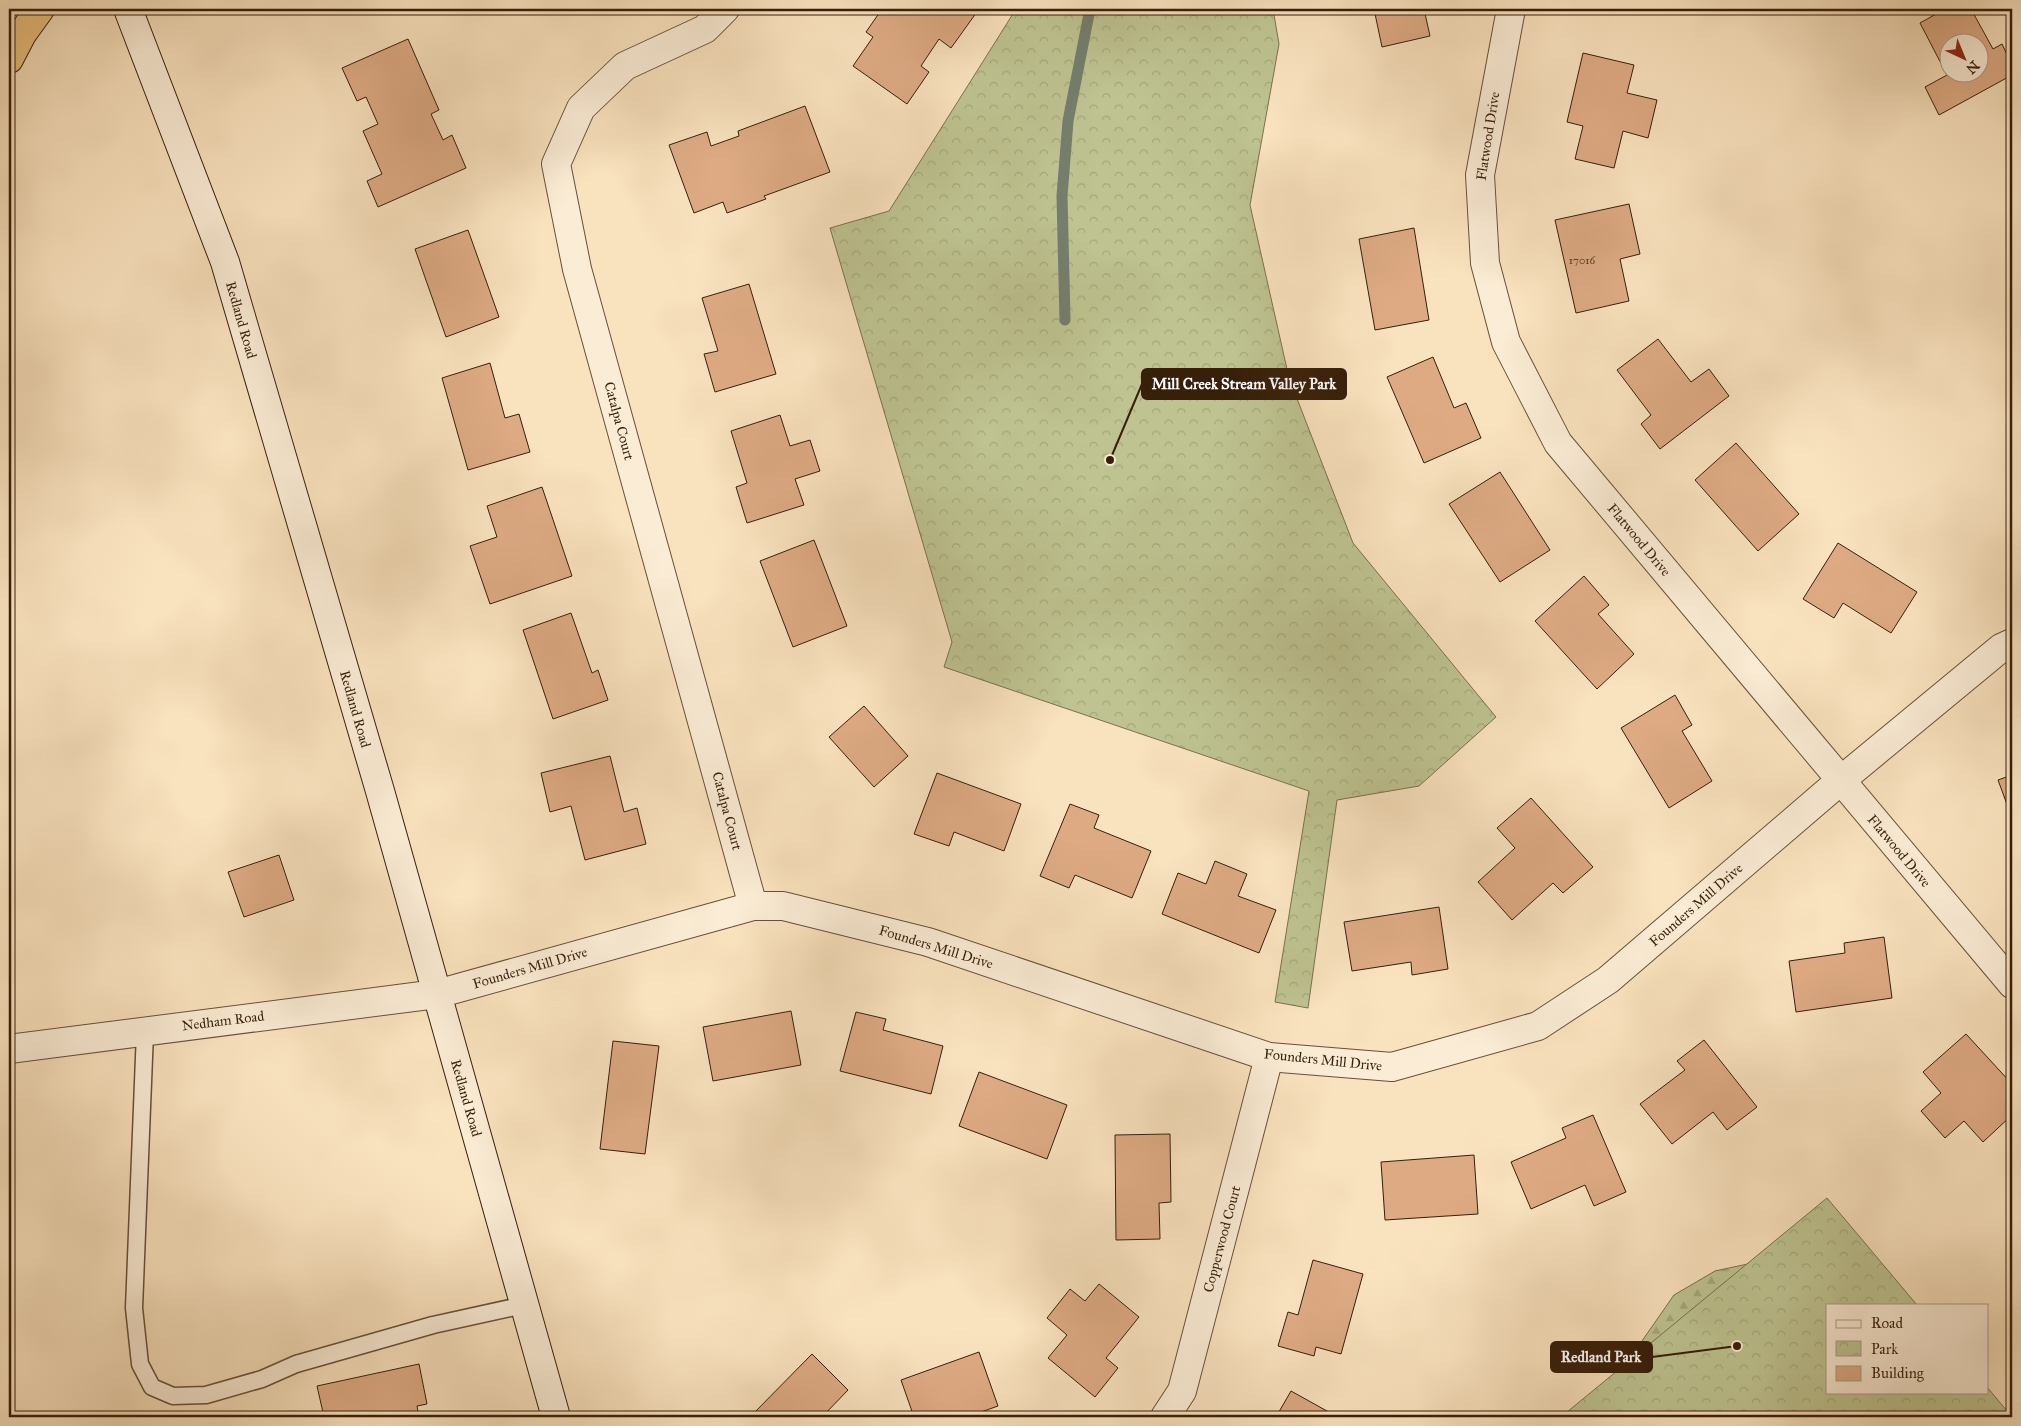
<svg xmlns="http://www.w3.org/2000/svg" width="2021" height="1426" font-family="'IM FELL Great Primer',serif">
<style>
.forest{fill:url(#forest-firs);stroke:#7a714e}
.park{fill:url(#park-crowns);stroke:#7a714e}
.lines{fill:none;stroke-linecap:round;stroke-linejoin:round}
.stream{stroke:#757e6e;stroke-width:11}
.building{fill:#ddaa84;stroke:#371f0a;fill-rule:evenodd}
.lane-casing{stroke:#685037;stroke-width:19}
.street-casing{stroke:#685037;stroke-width:30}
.secondary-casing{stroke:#371f0a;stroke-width:30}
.highway-casing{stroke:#371f0a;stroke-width:30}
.lane{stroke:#fbecd5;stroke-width:16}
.street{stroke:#fbecd5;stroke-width:28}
.secondary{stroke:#fbecd5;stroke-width:28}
.highway{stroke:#ecc17f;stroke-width:28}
.labels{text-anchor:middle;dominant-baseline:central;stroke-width:5;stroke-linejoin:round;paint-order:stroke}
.number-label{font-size:11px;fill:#604228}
.street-label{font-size:14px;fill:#371f0a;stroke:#fbecd5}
.leader{fill:none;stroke:#371f0a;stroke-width:2}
.callout-dot{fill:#371f0a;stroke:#fbecd5;stroke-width:2}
.callout{fill:#371f0a;stroke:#371f0a;stroke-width:2}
.callout-label{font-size:15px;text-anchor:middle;font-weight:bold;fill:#fff}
</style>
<defs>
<pattern id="forest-firs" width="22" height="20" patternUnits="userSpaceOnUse" patternTransform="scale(1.25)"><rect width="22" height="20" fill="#bec391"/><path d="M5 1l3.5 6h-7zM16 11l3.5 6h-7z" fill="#a4a77c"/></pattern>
<pattern id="park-crowns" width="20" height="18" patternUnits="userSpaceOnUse" patternTransform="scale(1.25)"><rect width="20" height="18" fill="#bec391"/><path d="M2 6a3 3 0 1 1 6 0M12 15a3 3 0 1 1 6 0" fill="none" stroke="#a4a77c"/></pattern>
</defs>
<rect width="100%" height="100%" fill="#f9e2be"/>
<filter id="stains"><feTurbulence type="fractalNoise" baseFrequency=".004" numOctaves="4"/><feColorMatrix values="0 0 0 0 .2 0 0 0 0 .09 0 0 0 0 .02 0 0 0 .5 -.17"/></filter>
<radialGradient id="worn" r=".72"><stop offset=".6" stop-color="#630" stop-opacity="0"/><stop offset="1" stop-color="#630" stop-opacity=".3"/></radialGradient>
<path class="forest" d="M 1771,1259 L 1585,1417 L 1598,1404 L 1674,1295 L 1715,1271 Z"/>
<g class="park">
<path d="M 1016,9 L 1273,9 L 1279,44 L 1250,205 L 1289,378 L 1353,543 L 1496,717 L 1419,786 L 1337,800 L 1308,1008 L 1275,1002 L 1309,791 L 944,667 L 952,642 L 830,228 L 889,211 Z"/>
<path d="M 1827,1198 L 1917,1305 L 1827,1305 L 1827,1392 L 1987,1392 L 1987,1387 L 2012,1417 L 1561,1417 Z"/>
</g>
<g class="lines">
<path class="stream" d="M 1065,320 L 1062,196 L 1068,121 L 1090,9"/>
</g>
<g class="building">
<path d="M 882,9 L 979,9 L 951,48 L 939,39 L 921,66 L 929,72 L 907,104 L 853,66 L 873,37 L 866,32 Z"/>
<path d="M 1374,9 L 1424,9 L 1430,36 L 1382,47 Z"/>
<path d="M 1945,9 L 1971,9 L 1993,49 L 2002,44 L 2012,65 L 2012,75 L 1939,115 L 1925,87 L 1947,75 L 1920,23 ZM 1948,42 L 1978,42 L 1978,72 L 1948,72 Z"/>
<path d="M 408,39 L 439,110 L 431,114 L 443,140 L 452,135 L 466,168 L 378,207 L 367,181 L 382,174 L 363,131 L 378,124 L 366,97 L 357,101 L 342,68 Z"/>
<path d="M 1583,53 L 1634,65 L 1627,93 L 1657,100 L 1648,138 L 1623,131 L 1614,168 L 1575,159 L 1583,126 L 1567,122 Z"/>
<path d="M 805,106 L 830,172 L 764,196 L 766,199 L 727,213 L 723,202 L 694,213 L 669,145 L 707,132 L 711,146 L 739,136 L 738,131 Z"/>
<path d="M 1629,204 L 1640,254 L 1620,259 L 1629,301 L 1576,313 L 1555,220 Z"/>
<path d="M 1414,228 L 1429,320 L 1375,330 L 1359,239 Z"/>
<path d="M 468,230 L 499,317 L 446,337 L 415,249 Z"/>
<path d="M 749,284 L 776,374 L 715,392 L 704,354 L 718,351 L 702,298 Z"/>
<path d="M 1658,339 L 1691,382 L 1709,369 L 1729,396 L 1660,449 L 1641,424 L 1651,415 L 1617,370 Z"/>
<path d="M 1433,357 L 1454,408 L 1466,403 L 1481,438 L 1424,463 L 1387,377 Z"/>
<path d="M 490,363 L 505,418 L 519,414 L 530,452 L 468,470 L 442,378 Z"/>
<path d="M 780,415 L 790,446 L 810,440 L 820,471 L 795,479 L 804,505 L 747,523 L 736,487 L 747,483 L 731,431 Z"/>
<path d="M 1736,443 L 1799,514 L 1758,551 L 1695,480 Z"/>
<path d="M 1500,472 L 1550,550 L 1500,582 L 1449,504 Z"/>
<path d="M 542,487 L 572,576 L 490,604 L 470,546 L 497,537 L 487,506 Z"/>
<path d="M 814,540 L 847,626 L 793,647 L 760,561 Z"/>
<path d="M 1838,543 L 1917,592 L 1891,633 L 1843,603 L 1834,618 L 1803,599 Z"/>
<path d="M 1584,576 L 1609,605 L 1598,614 L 1634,654 L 1597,689 L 1535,621 Z"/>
<path d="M 571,613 L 592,673 L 598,670 L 608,700 L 553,719 L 523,630 Z"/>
<path d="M 1675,695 L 1692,725 L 1682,731 L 1712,781 L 1669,808 L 1621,728 Z"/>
<path d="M 864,706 L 908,756 L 874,787 L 829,737 Z"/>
<path d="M 610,756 L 624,812 L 637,808 L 646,844 L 585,860 L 571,806 L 550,812 L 541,773 Z"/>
<path d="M 937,773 L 1021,804 L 1004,851 L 954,832 L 949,846 L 914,834 Z"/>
<path d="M 2012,775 L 2012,818 L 1998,780 Z"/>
<path d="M 1531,798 L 1593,867 L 1563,893 L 1553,883 L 1512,920 L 1478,882 L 1515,848 L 1497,828 Z"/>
<path d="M 1070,804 L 1099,815 L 1094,828 L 1151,851 L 1132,898 L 1075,875 L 1069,888 L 1040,876 Z"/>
<path d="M 279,855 L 294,900 L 244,917 L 228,872 Z"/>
<path d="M 1215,861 L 1247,874 L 1238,896 L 1276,910 L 1259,953 L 1162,914 L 1178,873 L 1206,884 Z"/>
<path d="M 1439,907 L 1448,969 L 1412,975 L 1411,962 L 1352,971 L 1344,922 Z"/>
<path d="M 1884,937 L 1892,998 L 1796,1012 L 1789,961 L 1845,953 L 1844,943 Z"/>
<path d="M 791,1011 L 801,1065 L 713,1081 L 703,1027 Z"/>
<path d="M 856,1012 L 886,1019 L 883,1030 L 943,1046 L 931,1094 L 840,1071 Z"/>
<path d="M 1966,1034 L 2012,1084 L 2012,1115 L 1983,1142 L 1964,1121 L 1945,1138 L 1921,1111 L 1941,1093 L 1923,1072 Z"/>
<path d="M 1704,1040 L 1757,1107 L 1727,1130 L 1713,1112 L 1672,1144 L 1640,1104 L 1685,1070 L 1677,1061 Z"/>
<path d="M 613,1041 L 659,1046 L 645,1154 L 600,1149 Z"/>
<path d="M 979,1072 L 1067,1105 L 1047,1159 L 959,1126 Z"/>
<path d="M 1593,1115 L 1626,1192 L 1594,1206 L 1585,1185 L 1531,1209 L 1511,1162 L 1566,1138 L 1562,1128 Z"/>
<path d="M 1170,1134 L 1171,1202 L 1159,1203 L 1160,1239 L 1116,1240 L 1115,1135 Z"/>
<path d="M 1474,1155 L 1478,1214 L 1385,1220 L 1381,1162 Z"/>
<path d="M 1313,1260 L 1363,1274 L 1341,1354 L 1316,1347 L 1314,1356 L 1278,1346 L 1288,1312 L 1298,1315 Z"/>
<path d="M 1099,1284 L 1139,1317 L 1106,1358 L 1118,1368 L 1095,1397 L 1048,1358 L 1067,1335 L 1047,1318 L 1070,1289 L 1085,1301 Z"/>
<path d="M 979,1352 L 998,1406 L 967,1417 L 914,1417 L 901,1380 Z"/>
<path d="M 812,1354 L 848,1390 L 822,1417 L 750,1417 Z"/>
<path d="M 419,1364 L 427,1404 L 417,1406 L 419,1417 L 324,1417 L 317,1386 Z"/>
<path d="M 1291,1391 L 1336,1416 L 1335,1417 L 1276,1417 Z"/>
</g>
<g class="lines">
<defs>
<path id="lane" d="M 145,1032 L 134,1308 L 140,1364 L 152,1387 L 173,1396 L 206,1395 L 262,1379 L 296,1364 L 433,1325 L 524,1305"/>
<g id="street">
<path d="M 725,9 L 705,29 L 625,66 L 581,108 L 556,164 L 577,269 L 753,906"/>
<path d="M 1511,9 L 1480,175 L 1485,263 L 1506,342 L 1558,443 L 2012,984"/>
<path d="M 9,1049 L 437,994 L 753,906 L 783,906 L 928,942 L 1269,1057 L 1392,1067 L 1538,1026 L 1608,980 L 1840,781 L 2001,648 L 2012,643"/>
<path d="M 1165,1417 L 1182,1391 L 1269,1057"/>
</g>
<path id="secondary" d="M 128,9 L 225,262 L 380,791 L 556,1417"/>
<path id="highway" d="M 9,59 L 22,34 L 40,9"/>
</defs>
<use href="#lane" class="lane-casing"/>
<use href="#street" class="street-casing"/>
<use href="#secondary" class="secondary-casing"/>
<use href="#highway" class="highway-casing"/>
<use href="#lane" class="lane"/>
<use href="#street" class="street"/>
<use href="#secondary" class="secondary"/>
<use href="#highway" class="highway"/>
</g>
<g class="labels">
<g class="number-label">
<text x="1582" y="260">17016</text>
</g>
<g class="street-label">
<text transform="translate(1488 136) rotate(-81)">Flatwood Drive</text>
<text transform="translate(241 320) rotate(74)">Redland Road</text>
<text transform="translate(619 421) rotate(75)">Catalpa Court</text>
<text transform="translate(1639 540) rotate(50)">Flatwood Drive</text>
<text transform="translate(355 709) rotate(74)">Redland Road</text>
<text transform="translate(727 811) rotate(75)">Catalpa Court</text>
<text transform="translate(1899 851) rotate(50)">Flatwood Drive</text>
<text transform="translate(1696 905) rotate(-41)">Founders Mill Drive</text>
<text transform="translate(936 947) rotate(17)">Founders Mill Drive</text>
<text transform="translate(530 968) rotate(-16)">Founders Mill Drive</text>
<text transform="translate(223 1021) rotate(-7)">Nedham Road</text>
<text transform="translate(1323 1060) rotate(6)">Founders Mill Drive</text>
<text transform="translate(466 1098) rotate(74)">Redland Road</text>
<text transform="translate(1222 1239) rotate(-75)">Copperwood Court</text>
</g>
</g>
<path class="leader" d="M1110 460L1142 384M1737 1346L1652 1357"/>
<g class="callout-dot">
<circle cx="1110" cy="460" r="5"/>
<circle cx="1737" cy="1346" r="5"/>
</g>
<g class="callout">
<rect x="1142" y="369" width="204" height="30" rx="5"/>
<rect x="1551" y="1342" width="101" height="30" rx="5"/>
</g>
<g class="callout-label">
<text x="1244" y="389">Mill Creek Stream Valley Park</text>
<text x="1601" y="1362">Redland Park</text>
</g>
<rect width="2021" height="1426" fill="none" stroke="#f9e2be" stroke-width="30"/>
<rect x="10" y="10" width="2001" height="1406" fill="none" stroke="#371f0a" stroke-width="2.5"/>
<rect x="15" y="15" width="1991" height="1396" fill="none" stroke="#371f0a"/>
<rect x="1826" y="1304" width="162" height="90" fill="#fbecd5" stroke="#ad9a84"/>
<rect x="1836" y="1320" width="25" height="8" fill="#fbecd5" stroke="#ad9a84"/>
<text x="1871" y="1328" font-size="15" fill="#371f0a">Road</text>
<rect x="1836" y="1341" width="25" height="15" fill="url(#park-crowns)" stroke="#ad9a84"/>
<text x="1871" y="1354" font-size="15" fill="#371f0a">Park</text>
<rect x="1836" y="1366" width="25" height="15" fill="#ddaa84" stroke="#ad9a84"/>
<text x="1871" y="1378" font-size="15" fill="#371f0a">Building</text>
<g transform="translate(1964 58) rotate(136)"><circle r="24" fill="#fbecd5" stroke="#ad9a84"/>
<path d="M0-4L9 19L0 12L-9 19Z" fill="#8f2418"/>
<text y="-8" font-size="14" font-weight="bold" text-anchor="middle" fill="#371f0a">N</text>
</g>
<rect width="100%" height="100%" filter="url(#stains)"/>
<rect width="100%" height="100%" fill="url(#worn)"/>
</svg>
